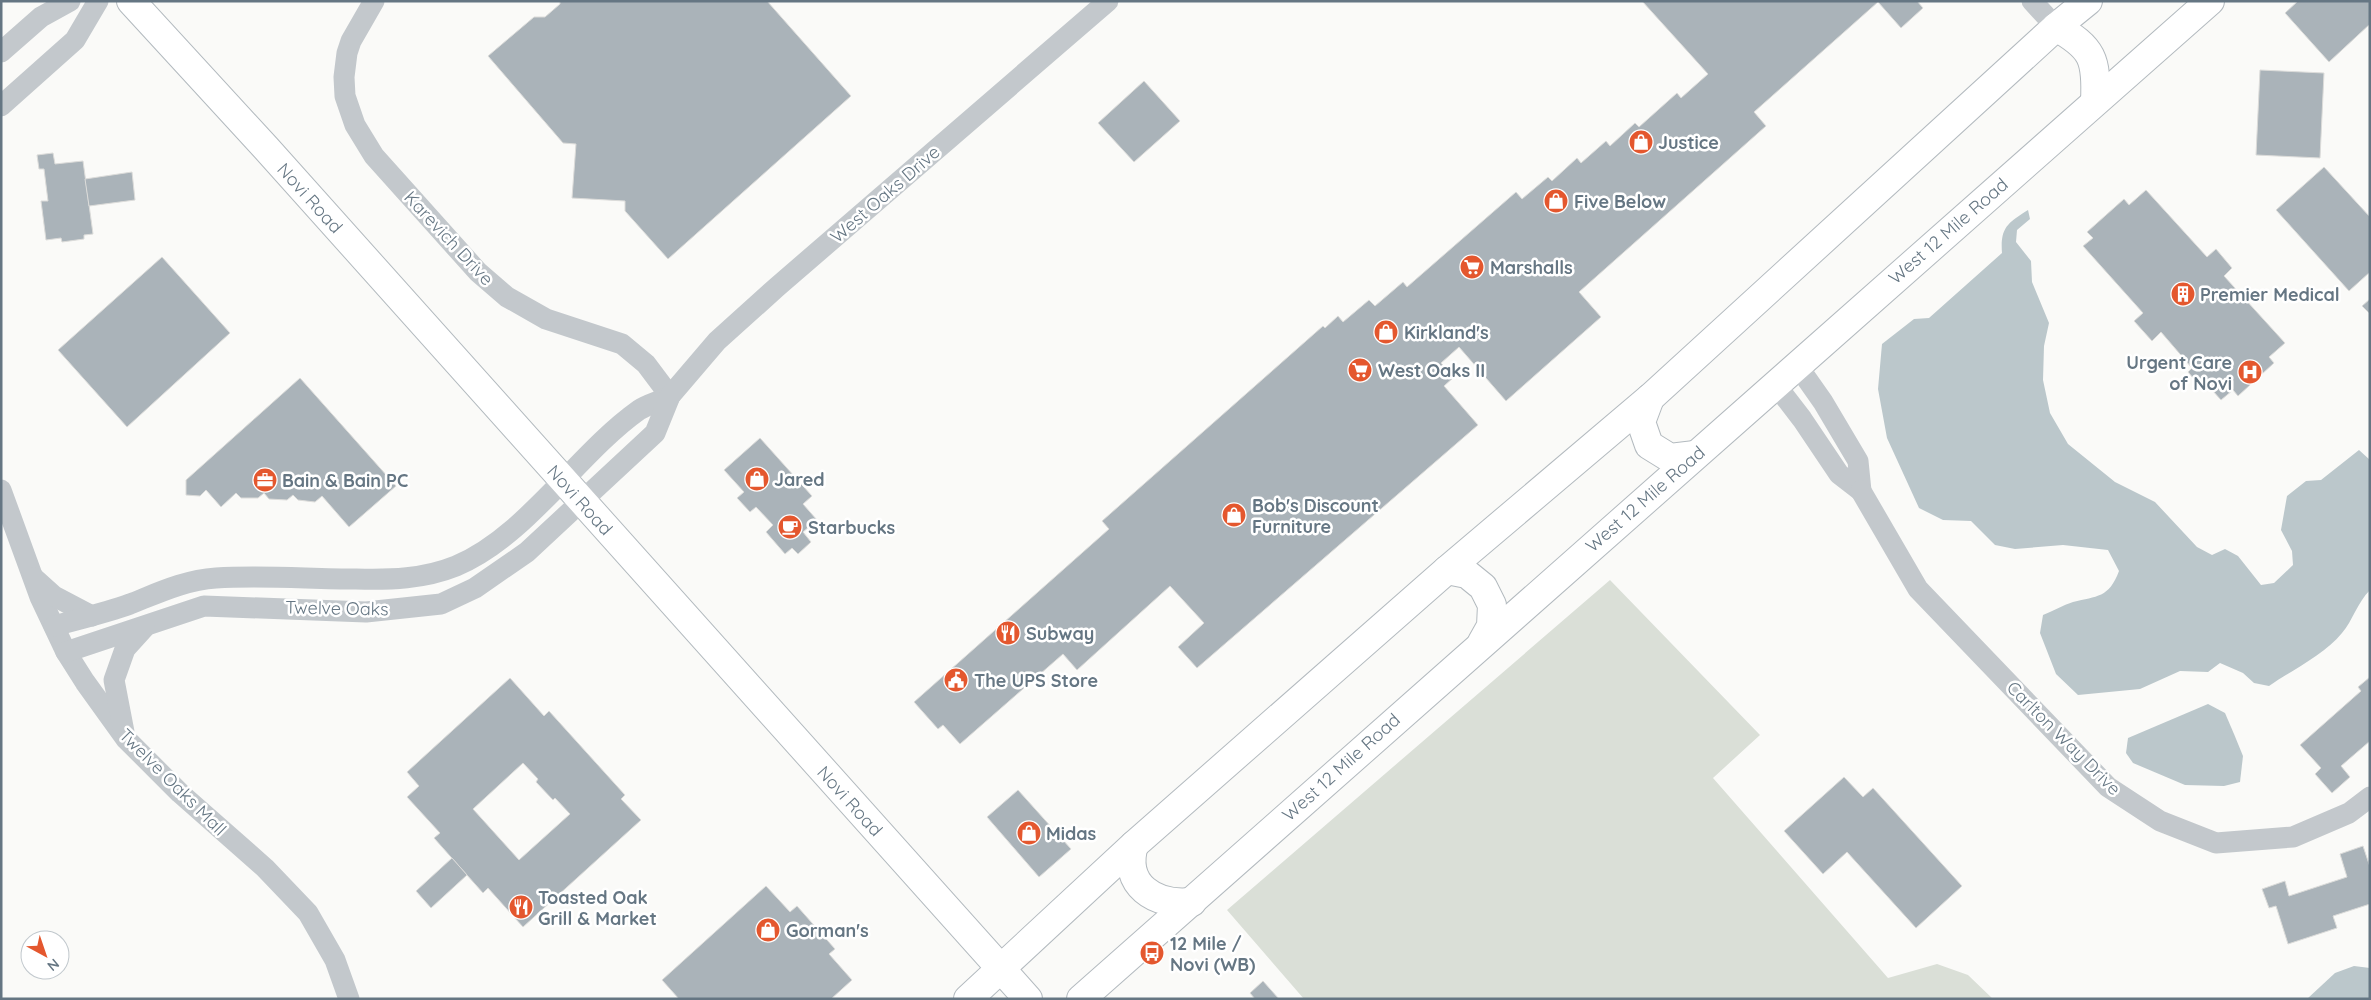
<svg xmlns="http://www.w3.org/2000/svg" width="2371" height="1000" font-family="Quicksand,sans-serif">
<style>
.green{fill:#dadfd7}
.water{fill:#bbc7cb}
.building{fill:#aab3b9;stroke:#dcdcda;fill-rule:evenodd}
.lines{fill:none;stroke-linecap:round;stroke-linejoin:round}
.secondary-casing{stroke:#b3babf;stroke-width:30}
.street{stroke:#c3c8cc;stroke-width:21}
.secondary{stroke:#fff;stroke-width:28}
.labels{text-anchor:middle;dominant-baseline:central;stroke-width:5;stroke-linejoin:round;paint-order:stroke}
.poi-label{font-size:18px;font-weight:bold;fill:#657683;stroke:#fff;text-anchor:start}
.street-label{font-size:18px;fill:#657683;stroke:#fff}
</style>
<rect width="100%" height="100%" fill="#fafaf8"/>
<path class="green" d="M 1610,580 L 1760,735 L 1713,778 L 1888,978 L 1937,964 L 1968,975 L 1993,999 L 1304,999 L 1227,910 Z"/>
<g class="water">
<path d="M 2028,210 L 2030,219 L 2017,230 L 2016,242 L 2031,261 L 2032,282 L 2049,323 L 2044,346 L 2043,380 L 2050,413 L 2068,444 L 2115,482 L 2155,502 L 2197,547 L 2212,555 L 2225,549 L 2238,556 L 2261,585 L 2274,583 L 2293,565 L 2292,551 L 2281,530 L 2287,496 L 2306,481 L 2321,480 L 2359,450 L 2370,460 L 2370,590 C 2357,603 2353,620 2342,633 C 2324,655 2292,670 2269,686 L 2254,683 L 2243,673 L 2220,663 L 2208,672 L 2180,671 L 2140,689 L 2078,695 L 2056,674 L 2040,633 L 2043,615 C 2053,611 2063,605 2073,602 C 2097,596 2109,598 2119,571 L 2108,550 L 2063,545 L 2015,549 L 1995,545 L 1971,521 L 1943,520 L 1919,508 L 1887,438 L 1878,389 L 1882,344 L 1914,319 L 1929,318 L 2002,253 C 2000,227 2008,223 2028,210 Z"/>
<path d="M 2208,704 L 2225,713 L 2234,734 L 2243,756 L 2240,782 L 2224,786 L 2185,785 L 2133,763 L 2126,753 L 2128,738 Z"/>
<path d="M 2354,966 L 2370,968 L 2370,999 L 2307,999 L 2335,973 Z"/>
</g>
<g class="building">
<path d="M 560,1 L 767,1 L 851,96 L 668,259 L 625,211 L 625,201 L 572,198 L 576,144 L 563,143 L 488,56 L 534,17 L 545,17 L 560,4 Z"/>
<path d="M 1642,1 L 1917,1 L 1923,8 L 1901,28 L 1878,2 L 1754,112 L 1766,126 L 1579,292 L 1601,317 L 1506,401 L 1459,347 L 1441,363 L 1454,377 L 1444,386 L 1478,425 L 1197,668 L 1178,647 L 1204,623 L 1170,586 L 1077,670 L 1063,654 L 960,744 L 943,725 L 938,729 L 914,702 L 1109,529 L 1102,521 L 1323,326 L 1325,328 L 1338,316 L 1343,322 L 1369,300 L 1375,306 L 1403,282 L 1407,287 L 1516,192 L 1522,199 L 1548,177 L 1552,181 L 1577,158 L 1581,163 L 1606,141 L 1610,146 L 1635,123 L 1639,127 L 1677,93 L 1681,98 L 1708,74 Z"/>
<path d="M 2298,1 L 2370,1 L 2370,24 L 2329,62 L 2285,13 Z"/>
<path d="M 2260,70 L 2324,73 L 2320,158 L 2256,155 Z"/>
<path d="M 1144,81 L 1180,121 L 1134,162 L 1098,123 Z"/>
<path d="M 53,153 L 55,164 L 83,161 L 93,234 L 84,235 L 84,239 L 62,242 L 61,238 L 46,240 L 41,201 L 48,201 L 44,169 L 39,169 L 37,155 Z"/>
<path d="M 2324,167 L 2370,217 L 2370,272 L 2349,291 L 2276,210 Z"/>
<path d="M 132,172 L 135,200 L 89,206 L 85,179 Z"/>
<path d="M 2146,190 L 2207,257 L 2216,249 L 2232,268 L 2224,276 L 2285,343 L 2269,357 L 2274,363 L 2238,396 L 2233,390 L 2221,400 L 2204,381 L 2199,385 L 2188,372 L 2192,368 L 2161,332 L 2152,341 L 2134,321 L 2143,313 L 2083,246 L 2093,238 L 2087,232 L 2124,199 L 2129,205 Z"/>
<path d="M 162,257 L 230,333 L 127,427 L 58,350 Z"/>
<path d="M 2370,299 L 2370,314 L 2362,306 Z"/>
<path d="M 300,378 L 396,486 L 349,527 L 322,496 L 315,502 L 298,500 L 293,495 L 287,500 L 269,499 L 264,493 L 258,498 L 241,498 L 236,493 L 221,507 L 206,490 L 200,496 L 186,495 L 186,480 Z"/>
<path d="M 760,438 L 812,496 L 803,504 L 817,520 L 803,532 L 811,542 L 798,554 L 792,548 L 785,554 L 766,532 L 773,525 L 756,507 L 750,512 L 737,498 L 744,492 L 724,470 Z"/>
<path d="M 2370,677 L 2370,741 L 2341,766 L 2350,777 L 2332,793 L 2315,774 L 2321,768 L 2300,745 L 2361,691 L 2358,687 Z"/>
<path d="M 510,678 L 544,716 L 549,711 L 625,795 L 621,799 L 641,820 L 523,927 L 488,888 L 483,893 L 434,838 L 440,833 L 407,797 L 419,786 L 407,772 ZM 523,763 L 538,779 L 536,782 L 553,800 L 555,798 L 570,814 L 519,860 L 473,809 Z"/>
<path d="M 1844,777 L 1863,797 L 1873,788 L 1962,886 L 1916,928 L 1847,852 L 1823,874 L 1784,831 Z"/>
<path d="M 1018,790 L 1071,849 L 1039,877 L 987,817 Z"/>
<path d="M 2363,846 L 2370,867 L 2370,904 L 2333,916 L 2337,928 L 2288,944 L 2276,906 L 2269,908 L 2262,889 L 2285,881 L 2289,896 L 2347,877 L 2340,854 Z"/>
<path d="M 452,858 L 467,875 L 431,908 L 416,891 Z"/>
<path d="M 766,886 L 790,912 L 797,906 L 835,949 L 829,954 L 852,980 L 831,999 L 679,999 L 662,980 Z"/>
<path d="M 1263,981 L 1279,999 L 1255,999 L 1250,993 Z"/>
</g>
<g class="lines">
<defs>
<g id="secondary">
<path d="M 131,1 L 266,148 L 1028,999"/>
<path d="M 2056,27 C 2093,48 2097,59 2095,101"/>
<path d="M 1650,398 L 1641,422 L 1649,445 L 1670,458 L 1695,455"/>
<path d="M 1447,570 L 1467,574 L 1483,587 L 1492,605 L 1491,626 L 1482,642"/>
<path d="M 1134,845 C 1122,885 1155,906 1192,902"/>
<path d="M 968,999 L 1134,845 L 1447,570 L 1650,398 L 2056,27 L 2088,1"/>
<path d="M 1081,999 L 2210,1"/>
</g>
</defs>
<use href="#secondary" class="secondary-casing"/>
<g class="street">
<path d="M 374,1 L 351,41 L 347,53 L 344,77 L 345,96 L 355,125 L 374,156 L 478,272 L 507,297 L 546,319 L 622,344 L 646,364 L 670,396"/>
<path d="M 2032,1 L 2056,27"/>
<path d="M 1,52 L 41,17 L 70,1"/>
<path d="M 1,106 L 75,40 L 98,1"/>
<path d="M 1775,384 L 1802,419 L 1839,474 L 1861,491 L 1858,461 L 1823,402 L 1797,365"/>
<path d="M 1,490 L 40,597 L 66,652 L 85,682 L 126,739 L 180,793 L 265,868 L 308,913 L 335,960 L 349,999"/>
<path d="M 1861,491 L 1918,589 L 2108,787 L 2160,821 L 2216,843 L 2293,837 L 2349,813 L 2370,797"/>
<path d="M 34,578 L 54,596 L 92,616"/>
<path d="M 54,626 C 79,619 105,613 130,604 C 158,593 185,580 216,578 C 262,575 310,579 356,579 C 390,580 424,579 456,566 C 527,536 577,454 639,410 C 648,404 661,401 670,396"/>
<path d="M 66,652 L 204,606 L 366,612 L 441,604 L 475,588 L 527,552 L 655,433 L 670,396 L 717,341 L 777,287 L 1108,1"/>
<path d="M 124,732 L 114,680 L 125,649 L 144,628"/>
</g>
<use href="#secondary" class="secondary"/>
</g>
<defs>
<symbol id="shop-disc" viewBox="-11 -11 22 22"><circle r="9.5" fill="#e4572e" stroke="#fff"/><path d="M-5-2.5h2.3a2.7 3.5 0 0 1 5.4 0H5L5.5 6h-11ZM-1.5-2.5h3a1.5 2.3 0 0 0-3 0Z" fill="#fff"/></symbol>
<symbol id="supermarket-disc" viewBox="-11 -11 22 22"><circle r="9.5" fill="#e4572e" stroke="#fff"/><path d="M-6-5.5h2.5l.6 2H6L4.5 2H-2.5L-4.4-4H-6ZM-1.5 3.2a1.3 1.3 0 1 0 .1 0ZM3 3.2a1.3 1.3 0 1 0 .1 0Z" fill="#fff"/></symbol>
<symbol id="building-disc" viewBox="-11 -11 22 22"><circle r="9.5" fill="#e4572e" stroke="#fff"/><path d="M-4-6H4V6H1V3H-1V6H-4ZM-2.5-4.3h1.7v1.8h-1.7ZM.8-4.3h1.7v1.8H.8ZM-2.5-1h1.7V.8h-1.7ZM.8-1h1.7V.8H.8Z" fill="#fff"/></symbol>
<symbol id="hospital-disc" viewBox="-11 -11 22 22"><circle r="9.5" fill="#e4572e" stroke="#fff"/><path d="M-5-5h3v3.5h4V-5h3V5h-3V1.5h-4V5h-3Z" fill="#fff"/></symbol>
<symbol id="office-disc" viewBox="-11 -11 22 22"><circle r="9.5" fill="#e4572e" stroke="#fff"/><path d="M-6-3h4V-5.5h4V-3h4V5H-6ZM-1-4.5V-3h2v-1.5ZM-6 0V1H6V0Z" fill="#fff"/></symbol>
<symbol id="cafe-disc" viewBox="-11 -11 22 22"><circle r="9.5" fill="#e4572e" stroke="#fff"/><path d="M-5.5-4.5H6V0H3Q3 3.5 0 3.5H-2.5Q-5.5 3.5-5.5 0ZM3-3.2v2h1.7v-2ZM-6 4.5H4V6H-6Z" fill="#fff"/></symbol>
<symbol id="restaurant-disc" viewBox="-11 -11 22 22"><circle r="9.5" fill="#e4572e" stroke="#fff"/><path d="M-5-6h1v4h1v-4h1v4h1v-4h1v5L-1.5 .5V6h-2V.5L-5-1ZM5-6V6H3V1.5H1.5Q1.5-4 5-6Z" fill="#fff"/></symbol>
<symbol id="civic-disc" viewBox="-11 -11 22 22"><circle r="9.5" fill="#e4572e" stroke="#fff"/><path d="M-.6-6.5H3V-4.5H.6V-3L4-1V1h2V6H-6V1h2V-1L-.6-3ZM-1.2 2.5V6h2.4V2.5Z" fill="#fff"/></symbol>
<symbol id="bus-disc" viewBox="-11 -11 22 22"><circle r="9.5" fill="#e4572e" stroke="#fff"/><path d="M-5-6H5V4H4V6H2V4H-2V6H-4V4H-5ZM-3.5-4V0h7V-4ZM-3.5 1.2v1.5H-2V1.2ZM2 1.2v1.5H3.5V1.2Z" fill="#fff"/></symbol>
</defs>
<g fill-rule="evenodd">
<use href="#shop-disc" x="1627" y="128" width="28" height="28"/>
<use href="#shop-disc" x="1542" y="187" width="28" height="28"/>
<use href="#supermarket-disc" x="1458" y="253" width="28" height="28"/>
<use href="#building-disc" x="2169" y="280" width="28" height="28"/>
<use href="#shop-disc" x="1372" y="318" width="28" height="28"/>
<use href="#supermarket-disc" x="1346" y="356" width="28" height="28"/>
<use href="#hospital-disc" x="2236" y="358" width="28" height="28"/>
<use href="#shop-disc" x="743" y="465" width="28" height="28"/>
<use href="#office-disc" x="251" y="466" width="28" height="28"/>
<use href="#shop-disc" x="1220" y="501" width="28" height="28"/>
<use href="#cafe-disc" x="776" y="513" width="28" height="28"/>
<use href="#restaurant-disc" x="994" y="619" width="28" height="28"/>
<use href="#civic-disc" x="942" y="666" width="28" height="28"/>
<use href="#shop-disc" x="1015" y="819" width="28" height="28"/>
<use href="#restaurant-disc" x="507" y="893" width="28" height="28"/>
<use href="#shop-disc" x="754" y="916" width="28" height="28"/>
<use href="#bus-disc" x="1138" y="939" width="28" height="28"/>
</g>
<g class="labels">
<g class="poi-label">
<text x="1658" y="142">Justice</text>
<text x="1574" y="201">Five Below</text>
<text x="1490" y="267">Marshalls</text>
<text x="2200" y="294">Premier Medical</text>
<text x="1404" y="332">Kirkland's</text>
<text x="2232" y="362" text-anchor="end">Urgent Care<tspan x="2232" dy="21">of Novi</tspan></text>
<text x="1378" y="370">West Oaks II</text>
<text x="774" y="479">Jared</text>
<text x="282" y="480">Bain &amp; Bain PC</text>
<text x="1252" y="505">Bob's Discount<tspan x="1252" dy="21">Furniture</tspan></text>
<text x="808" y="527">Starbucks</text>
<text x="1026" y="633">Subway</text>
<text x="974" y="680">The UPS Store</text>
<text x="1046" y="833">Midas</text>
<text x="538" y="897">Toasted Oak<tspan x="538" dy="21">Grill &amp; Market</tspan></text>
<text x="786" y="930">Gorman's</text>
<text x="1170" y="943">12 Mile /<tspan x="1170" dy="21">Novi (WB)</tspan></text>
</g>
<g class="street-label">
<text transform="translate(885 194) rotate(-41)">West Oaks Drive</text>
<text transform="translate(310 198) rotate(48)">Novi Road</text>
<text transform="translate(1948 231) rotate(-41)">West 12 Mile Road</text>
<text transform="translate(449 238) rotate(47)">Karevich Drive</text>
<text transform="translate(1645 499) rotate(-41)">West 12 Mile Road</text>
<text transform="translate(580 500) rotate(48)">Novi Road</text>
<text transform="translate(337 608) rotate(1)">Twelve Oaks</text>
<text transform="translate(2064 738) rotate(45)">Carlton Way Drive</text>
<text transform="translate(1341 767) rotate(-42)">West 12 Mile Road</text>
<text transform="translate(173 782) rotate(45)">Twelve Oaks Mall</text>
<text transform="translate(850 801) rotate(48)">Novi Road</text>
</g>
</g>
<rect width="2371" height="1000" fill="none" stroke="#657683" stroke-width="5"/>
<g transform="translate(45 955) rotate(140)"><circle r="24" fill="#ffffff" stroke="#c1c8cd"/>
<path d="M0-4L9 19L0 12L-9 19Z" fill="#e4572e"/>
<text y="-8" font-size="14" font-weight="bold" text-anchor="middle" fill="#657683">N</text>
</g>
</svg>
